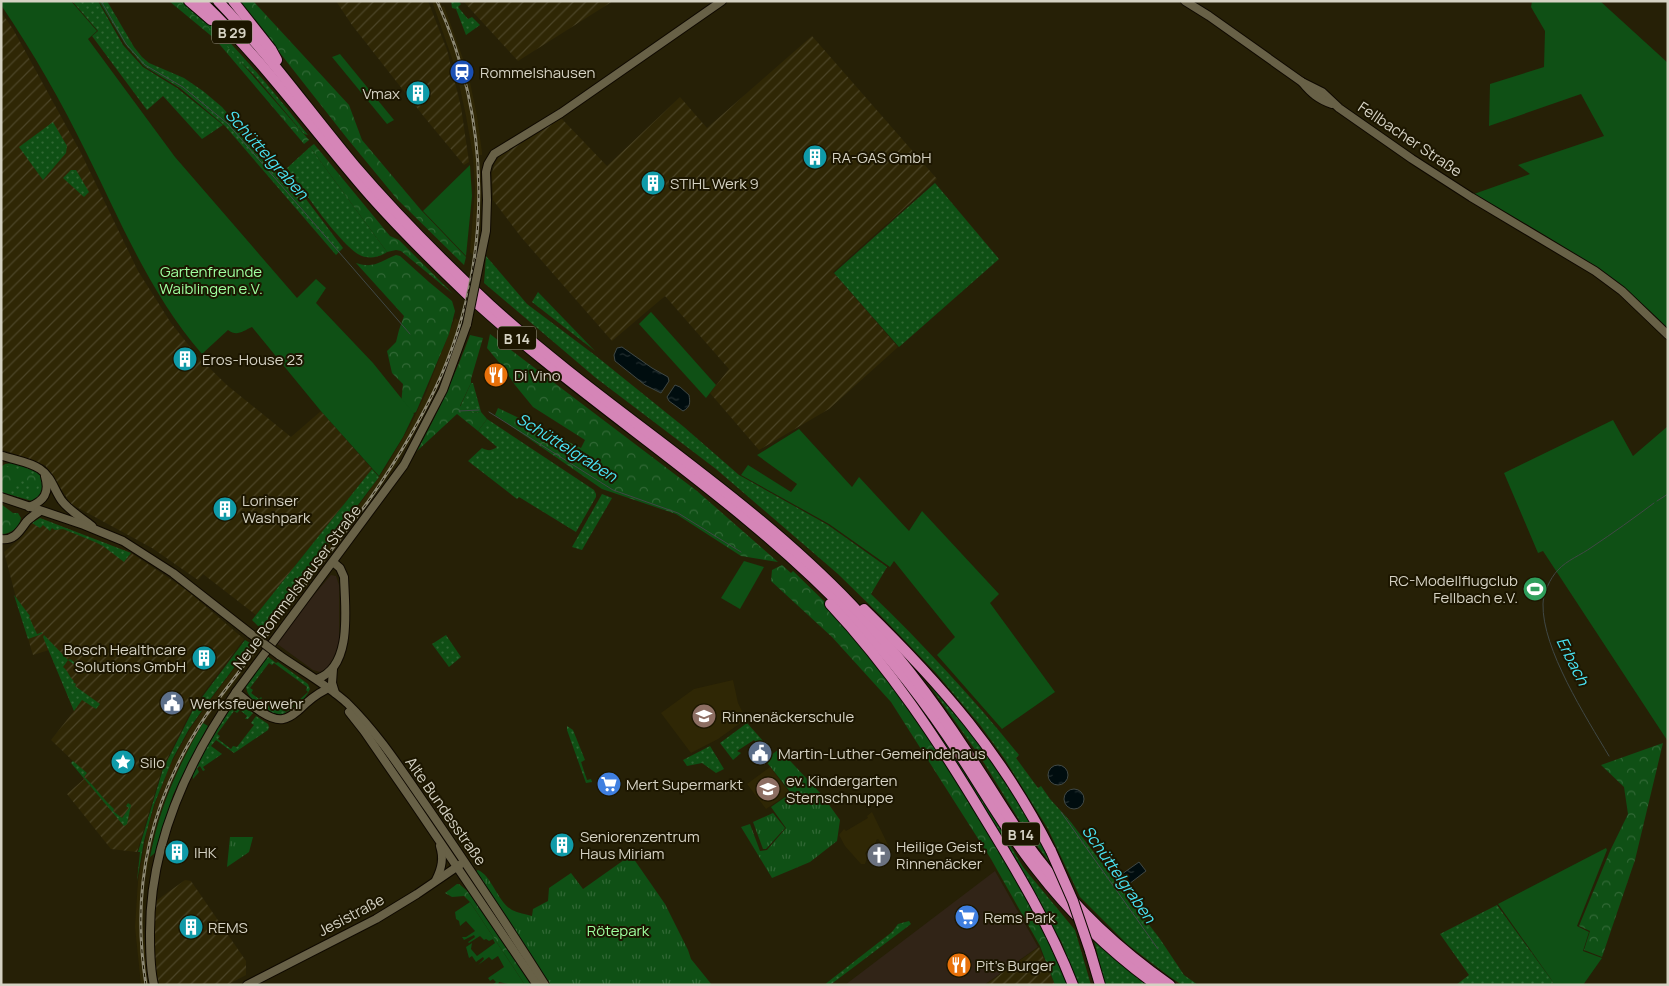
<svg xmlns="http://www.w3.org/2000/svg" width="1669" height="986" font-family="Manrope,sans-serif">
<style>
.commercial{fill:#312417}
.industrial{fill:url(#industrial-furrows)}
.built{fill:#2f2705}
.grass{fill:url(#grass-dots)}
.forest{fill:url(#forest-crowns)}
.park{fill:url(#park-tufts)}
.garden{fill:#0f5015}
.water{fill:url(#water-ripples);stroke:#404845}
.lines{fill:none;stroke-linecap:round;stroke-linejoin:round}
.stream{stroke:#404845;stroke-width:1}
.secondary-casing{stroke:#0f0900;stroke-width:10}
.highway-casing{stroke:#0f0900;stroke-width:12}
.secondary{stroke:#686147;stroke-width:8}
.highway{stroke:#d585b7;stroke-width:10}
.rail-casing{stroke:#8d8975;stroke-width:3}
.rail{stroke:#1c1600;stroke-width:1;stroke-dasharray:4;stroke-linecap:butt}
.secondary-bridge-casing{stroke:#0f0900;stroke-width:10;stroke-linecap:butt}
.highway-bridge-casing{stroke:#0f0900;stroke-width:12;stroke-linecap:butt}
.secondary-bridge{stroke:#686147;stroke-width:8}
.highway-bridge{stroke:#d585b7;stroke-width:10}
.labels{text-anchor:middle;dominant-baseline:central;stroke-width:4;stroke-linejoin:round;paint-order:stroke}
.shield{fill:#1c1600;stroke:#9e9a88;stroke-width:1}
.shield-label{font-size:14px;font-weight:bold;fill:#d5d2c3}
.poi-label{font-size:15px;fill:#d5d2c3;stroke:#1c1600;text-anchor:start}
.street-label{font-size:15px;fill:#d5d2c3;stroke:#1c1600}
.park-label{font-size:15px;fill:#9eff9f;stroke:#1c1600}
.water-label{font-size:16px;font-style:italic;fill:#49e2f2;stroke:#1c1600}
</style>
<defs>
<pattern id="industrial-furrows" width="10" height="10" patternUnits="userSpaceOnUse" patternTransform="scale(1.25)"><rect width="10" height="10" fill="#2f2705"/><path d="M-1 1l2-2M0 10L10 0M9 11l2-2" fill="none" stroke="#4c4528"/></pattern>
<pattern id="grass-dots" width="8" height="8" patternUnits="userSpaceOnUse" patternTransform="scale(1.25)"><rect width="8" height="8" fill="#0f5015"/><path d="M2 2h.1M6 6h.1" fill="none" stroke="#316835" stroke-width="1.8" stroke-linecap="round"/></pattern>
<pattern id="forest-crowns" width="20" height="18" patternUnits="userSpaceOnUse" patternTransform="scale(1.25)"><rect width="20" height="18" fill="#0f5015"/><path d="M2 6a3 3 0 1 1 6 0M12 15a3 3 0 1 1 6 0" fill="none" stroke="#316835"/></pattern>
<pattern id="park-tufts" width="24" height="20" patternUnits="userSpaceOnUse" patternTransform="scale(1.25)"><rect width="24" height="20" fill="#0f5015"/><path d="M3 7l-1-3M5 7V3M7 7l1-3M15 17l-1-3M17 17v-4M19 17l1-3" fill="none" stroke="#316835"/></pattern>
<pattern id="water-ripples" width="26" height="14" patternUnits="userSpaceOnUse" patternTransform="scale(1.25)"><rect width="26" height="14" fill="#000d0f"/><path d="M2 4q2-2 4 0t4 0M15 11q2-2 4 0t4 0" fill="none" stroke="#242f30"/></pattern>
</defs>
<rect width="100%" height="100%" fill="#262006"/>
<g class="commercial">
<path d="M 331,575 L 336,576 L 339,585 L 339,641 L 335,655 L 329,665 L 326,669 L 320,672 L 313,670 L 276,643 L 307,603 Z"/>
<path d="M 995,871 L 1038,947 L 984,985 L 845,985 Z"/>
</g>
<g class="industrial">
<path d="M 336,1 L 428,1 L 447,50 L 461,107 L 469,162 L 464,165 L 425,118 L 352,25 Z"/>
<path d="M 463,1 L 613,1 L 518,61 Z"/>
<path d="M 1,12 L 13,29 L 81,153 L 138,271 L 171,323 L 199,358 L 228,386 L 291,437 L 321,411 L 372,469 L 256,615 L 203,574 L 198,580 L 152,548 L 71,504 L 45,465 L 1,449 Z"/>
<path d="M 812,36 L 937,179 L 833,272 L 898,347 L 829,409 L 759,450 L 710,393 L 729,369 L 665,296 L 612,341 L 521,237 L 493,200 L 492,173 L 495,163 L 502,152 L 561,118 L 607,166 L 680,97 L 707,128 Z"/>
<path d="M 40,518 L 131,553 L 185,589 L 244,639 L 193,707 L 162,769 L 137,852 L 111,849 L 67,794 L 84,779 L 73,761 L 51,740 L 74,711 L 49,650 L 33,655 L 18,605 L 4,552 L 22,537 L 35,520 Z"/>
<path d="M 185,880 L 191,881 L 246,961 L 246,975 L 227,985 L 159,985 L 154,960 L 153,929 L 156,901 Z"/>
<path d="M 1039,947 L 1055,985 L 985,985 Z"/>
</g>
<g class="built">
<path d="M 432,1 L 440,1 L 442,7 L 444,6 L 466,67 L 468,67 L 471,81 L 470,82 L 477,116 L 482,152 L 482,155 L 479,155 L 481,194 L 476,258 L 470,252 L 475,188 L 473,156 L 466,116 L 456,70 Z"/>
<path d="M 455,318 L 461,322 L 442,377 L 422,418 L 396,464 L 367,505 L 202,725 L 174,774 L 156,822 L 144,885 L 143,928 L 149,985 L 141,985 L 135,927 L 138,881 L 147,830 L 155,804 L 169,767 L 190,729 L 208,703 L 362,501 L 386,467 L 411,424 L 425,395 Z"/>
<path d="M 733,680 L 738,703 L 746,719 L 718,739 L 691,753 L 661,713 L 694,689 Z"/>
<path d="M 770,767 L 790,793 L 766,809 L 747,784 Z"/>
<path d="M 872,812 L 889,847 L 885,845 L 884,846 L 878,839 L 876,840 L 876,842 L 865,853 L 867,858 L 865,864 L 861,864 L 845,846 L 839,835 L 844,829 L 846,831 L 868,818 L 867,816 Z"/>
</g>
<g class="grass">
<path d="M 98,1 L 123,45 L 143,67 L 177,88 L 223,125 L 202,139 L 163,96 L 147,110 L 92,36 L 98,31 L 73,2 Z"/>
<path d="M 99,1 L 107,1 L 134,47 L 142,57 L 149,63 L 184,78 L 203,91 L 222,107 L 272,165 L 284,170 L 343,248 L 336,255 L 225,126 L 180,88 L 144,66 L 125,44 Z"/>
<path d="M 178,1 C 202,1 290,112 308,135 L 304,134 L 254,75 Z"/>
<path d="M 451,1 L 458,1 L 461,4 L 458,7 L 468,19 L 472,17 L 480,25 L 466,35 L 456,9 L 452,8 Z"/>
<path d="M 53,122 L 67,146 L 66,153 L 43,180 L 19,147 Z"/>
<path d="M 310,147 L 387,252 C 380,257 370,259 362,256 C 342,248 301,187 287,168 Z"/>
<path d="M 71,170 L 76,170 L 89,192 L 84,197 L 63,178 Z"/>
<path d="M 935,183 L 999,259 L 899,347 L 834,273 Z"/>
<path d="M 486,256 L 527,304 L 596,356 L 684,427 L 739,475 L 828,525 L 887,567 L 871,594 C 924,645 973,698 1019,755 L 1016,758 L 1038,788 L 1041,786 L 1050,799 L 1070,821 L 1160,939 L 1184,975 L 1198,985 L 1182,985 L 1170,977 L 1127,944 L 1080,897 L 1048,829 L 1004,758 L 980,725 L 936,673 L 882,617 L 838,574 L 716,469 L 596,378 L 484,283 Z"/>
<path d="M 538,292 L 595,351 L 532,302 Z"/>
<path d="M 471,383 L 473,383 L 481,412 L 473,413 L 460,407 Z"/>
<path d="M 487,419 L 594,490 L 596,494 L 596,497 L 576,532 L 519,497 L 517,499 L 468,461 L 482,448 C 488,451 491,451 497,447 L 478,431 Z"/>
<path d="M 12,463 C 21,464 42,468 44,479 C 45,484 43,491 42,496 L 32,501 L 1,492 L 1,467 L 5,464 Z"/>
<path d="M 372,469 L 379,477 L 263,631 L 252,620 Z"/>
<path d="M 602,494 L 612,498 L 582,550 L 572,547 Z"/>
<path d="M 40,518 L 131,553 L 124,562 L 103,546 L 95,542 L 63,529 L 55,530 L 52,528 L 50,531 L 43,525 L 40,528 L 32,523 Z"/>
<path d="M 14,595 L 30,616 L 29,617 L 37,634 L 43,632 L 42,634 L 28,639 Z"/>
<path d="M 44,635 L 68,660 L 70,659 L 86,671 L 85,673 L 68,660 L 63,667 C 69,672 69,677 74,681 L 73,682 L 76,684 L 75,686 L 100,704 L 96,709 L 82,700 L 74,711 L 43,637 Z"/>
<path d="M 446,635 L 461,657 L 449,667 L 432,644 Z"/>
<path d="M 245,640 L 252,644 L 208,702 L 189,729 L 173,758 L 154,805 L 144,841 L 137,881 L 140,852 L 138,852 L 163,769 L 194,708 Z"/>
<path d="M 879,653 L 903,683 L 944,739 L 977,789 L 1023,867 L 1075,930 L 1091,985 L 1078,985 L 1062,943 L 1020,868 Z"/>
<path d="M 267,656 L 276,663 L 278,662 L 308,684 L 310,689 C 305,701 293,708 282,715 L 274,714 L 263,706 L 268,701 L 266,704 L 275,710 L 277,708 L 283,709 L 286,712 L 308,692 L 306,690 L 307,687 L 274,663 L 272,665 L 269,663 L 250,688 L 253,690 L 251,693 L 259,699 L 261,697 L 262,698 L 258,703 C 251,699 246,693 246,685 Z"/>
<path d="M 915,665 L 979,741 L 1028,816 L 1056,871 L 1024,828 L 981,758 Z"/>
<path d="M 239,704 L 253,713 L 248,719 L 245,719 L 247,716 L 240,710 L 237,713 L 234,711 L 217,734 L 220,736 L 218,739 L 231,749 L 233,746 L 237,747 L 254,725 L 251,723 L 256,716 L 268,724 L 269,727 L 268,730 L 234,753 L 216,740 L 211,746 L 222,754 L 203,767 L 205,770 L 203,771 L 200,766 L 197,768 L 199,772 L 193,779 C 189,766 222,722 231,708 Z"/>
<path d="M 747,723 L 764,742 L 758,745 L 754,740 L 737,751 L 741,753 L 733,760 L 720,743 Z"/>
<path d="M 567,726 L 573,730 L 585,760 L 581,762 L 587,780 L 591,779 L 592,782 L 586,783 L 567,730 Z"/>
<path d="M 710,746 L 724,769 L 716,773 L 702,763 L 687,766 L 683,760 Z"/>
<path d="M 73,761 L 87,773 L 84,777 C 95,786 102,798 114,809 L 113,811 L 122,818 L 129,808 L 126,806 L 128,803 L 131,805 L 127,824 L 124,826 L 71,763 Z"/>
<path d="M 1497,905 L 1553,982 L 1552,985 L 1456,985 L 1469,975 L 1440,934 Z"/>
<path d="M 909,921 L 911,924 L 830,985 L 824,985 L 892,932 L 898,924 Z"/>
<path d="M 1094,940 L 1131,972 L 1150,985 L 1105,985 Z"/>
</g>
<g class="forest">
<path d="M 169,1 L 178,1 L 217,35 L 309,140 L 304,144 L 215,39 Z"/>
<path d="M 239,1 L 253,1 L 349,105 L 362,140 L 421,210 L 466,257 L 464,265 L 397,199 L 346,137 Z"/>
<path d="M 314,144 L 390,236 L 399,240 L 453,294 L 401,251 L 396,250 L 387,252 L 310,147 Z"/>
<path d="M 396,255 L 400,256 L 429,282 L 452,301 L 455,311 L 449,334 L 416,412 L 407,416 L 401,404 L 403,384 L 392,373 L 387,351 L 396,342 L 399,330 L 404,316 L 356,263 C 375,269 380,261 396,255 Z"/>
<path d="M 490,334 L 697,491 L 778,562 L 741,556 L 676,514 L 602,489 L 495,415 L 498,408 L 581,448 L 585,440 L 533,407 L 515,385 L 503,367 L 487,348 Z"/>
<path d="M 470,335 L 483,338 L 471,379 L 471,383 L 460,406 L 473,413 L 481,412 L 487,419 L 478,431 L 457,414 L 417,451 C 438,413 455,375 470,335 Z"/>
<path d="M 3,467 L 9,467 L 11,470 L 21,469 L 40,477 L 40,483 L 36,488 L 34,496 L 31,497 L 27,495 L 27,491 L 31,488 C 31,481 27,480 20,478 L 14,488 L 5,491 L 1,489 L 1,470 Z"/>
<path d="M 1,504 L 13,513 L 18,513 L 21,518 C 19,527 13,533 3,534 L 1,532 Z"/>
<path d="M 782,565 L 791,573 L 793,571 L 825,602 L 864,648 L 901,695 L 950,768 L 1037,916 L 1067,985 L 1055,985 L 1040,946 L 991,859 L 891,702 L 832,637 L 771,581 L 772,570 Z"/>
<path d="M 1663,743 L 1635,860 L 1602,957 L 1584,950 L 1590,931 L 1579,926 L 1610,851 L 1628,814 L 1624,787 L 1601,765 Z"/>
<path d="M 457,884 L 459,884 L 471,894 L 533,985 L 525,985 L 470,902 L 464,896 L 452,897 L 445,893 Z"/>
</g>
<g class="park">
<path d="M 779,749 L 822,795 L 840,820 L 837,841 L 810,862 L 772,878 L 741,827 L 750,824 L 760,851 L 767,850 L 786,828 L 771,807 L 791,793 L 765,760 Z"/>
<path d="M 773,813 L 785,828 L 766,849 L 763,849 L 753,822 Z"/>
<path d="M 230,837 L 253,837 L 249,852 L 227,867 Z"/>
<path d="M 631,855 L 665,904 L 688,950 L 691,959 L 712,985 L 550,985 L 476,871 L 478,870 C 492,876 497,901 512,910 C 518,913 526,914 532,916 L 533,909 L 548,901 L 549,888 L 571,873 L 583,889 Z"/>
</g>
<g class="garden">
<path d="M 1,1 L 71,1 L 97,31 L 88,39 L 175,157 L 297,298 L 316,279 L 326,288 L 316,303 L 373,363 L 414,414 L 403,437 L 379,476 L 320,410 L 252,327 C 243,331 237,337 228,330 L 202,354 C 150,294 122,224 87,154 C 62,103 33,52 1,5 Z"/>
<path d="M 1532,1 L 1600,1 L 1668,63 L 1668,329 C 1613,271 1542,234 1474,194 L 1530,174 L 1518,165 L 1604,136 L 1581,94 L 1489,126 L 1490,84 L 1544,67 L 1545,31 L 1531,7 Z"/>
<path d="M 340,54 L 394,120 L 387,124 L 332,57 Z"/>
<path d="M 470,165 L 472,196 L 466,256 L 423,211 Z"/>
<path d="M 651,312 L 716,385 L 706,398 L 639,324 Z"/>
<path d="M 1613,420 L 1633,456 L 1668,426 L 1667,740 L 1543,551 L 1538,553 L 1504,473 Z"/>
<path d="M 799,429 L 852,487 L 859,477 L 909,531 L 922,511 L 999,594 L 990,603 L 1055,692 L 1002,729 L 937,655 L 955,637 L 894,561 L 890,567 L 829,524 L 741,475 L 748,465 L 791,492 L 797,484 L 757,455 Z"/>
<path d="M 744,561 L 764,567 L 740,609 L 721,598 Z"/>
<path d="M 203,723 L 208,726 L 187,766 L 173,795 L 155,853 L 150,857 C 160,806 177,768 203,723 Z"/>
<path d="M 1606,848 L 1607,850 L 1577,926 L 1589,932 L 1583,951 L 1602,958 L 1583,985 L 1552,985 L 1553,982 L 1498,904 Z"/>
<path d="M 470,902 L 525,985 L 512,985 L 499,982 L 498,985 L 492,985 L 496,982 L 493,979 L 490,981 L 488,978 L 504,967 L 498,956 L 492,960 L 489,957 L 478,965 L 484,959 L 483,957 L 476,962 L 472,956 L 469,958 L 466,947 L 472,943 L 471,949 L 477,956 L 495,943 L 493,939 L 489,941 L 486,939 L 484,940 L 480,936 L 469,943 L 468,942 L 475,937 L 474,935 L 464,940 L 462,937 L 466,937 L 475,931 L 466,921 L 460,926 L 459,921 L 456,919 L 455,912 Z"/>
</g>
<g class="water">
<path d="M 622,347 L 652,368 L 668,377 L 669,381 L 661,393 L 645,385 L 615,361 L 614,355 L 617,348 Z"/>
<path d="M 675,385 L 680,387 L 689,395 C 690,402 691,407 683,411 L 669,401 L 667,397 Z"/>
<circle cx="1058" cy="775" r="10"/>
<circle cx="1074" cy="799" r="10"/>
<path d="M 1139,862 L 1146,871 L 1129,884 L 1122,874 Z"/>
</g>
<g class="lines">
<g class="stream">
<path d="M 101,1 L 126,44 L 145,65 L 183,87 L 228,124 L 410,334"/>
<path d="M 459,411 L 479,410"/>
<path d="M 489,412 L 613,490 L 678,513 L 741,552"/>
<path d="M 1657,501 L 1668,494"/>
<path d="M 1609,756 C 1586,717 1542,649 1543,604 C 1543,594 1550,578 1558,570 C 1567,560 1581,555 1592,547 C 1613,533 1634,518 1654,503"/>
<path d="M 1061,812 L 1158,949"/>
</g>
<defs>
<g id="secondary">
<path d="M 1185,1 L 1209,16 L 1302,82 L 1322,92 L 1339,108 L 1412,159 L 1471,197 L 1595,271 L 1622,291 L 1668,335"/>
<path d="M 1302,82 C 1311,93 1318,99 1332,104"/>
<path d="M 480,260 L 486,231 L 487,200 L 486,172 L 488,164 L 494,154 L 561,113 L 722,1"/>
<path d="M 3,456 C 15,460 30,462 40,469 C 52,477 54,490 62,501 C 70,511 82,518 92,526"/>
<path d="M 1,497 L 84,525 L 123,541 L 173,573 L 251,634"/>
<path d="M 29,507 C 44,501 50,493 45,476"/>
<path d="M 1,539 C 15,541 20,530 27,521 C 31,517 36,514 40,511"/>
<path d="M 279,655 C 302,671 326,684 347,703 C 380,735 404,774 430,811 C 469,868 508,926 545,985"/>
<path d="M 333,669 L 332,683 L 335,693"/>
<path d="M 317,679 C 353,667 345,608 344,577 L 340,568 L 333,562"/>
<path d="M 236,692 C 247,701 269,722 283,719 C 290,718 295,713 300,709 C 308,701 315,695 325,690"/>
<path d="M 349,712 L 364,731 L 413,802 L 537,985"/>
<path d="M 436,880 C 442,868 444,858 440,846"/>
<path d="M 154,985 C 150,969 150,952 150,936 C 149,847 186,764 236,692 L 404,465 L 443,390 L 467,324"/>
<path d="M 247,985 L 376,919 L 417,894 L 461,864"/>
</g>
<g id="highway">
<path d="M 189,1 L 211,20"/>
<path d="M 201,1 C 258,55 305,119 356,179 C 391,221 431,260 471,298 C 593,410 739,497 853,618 C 893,660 928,706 960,755 C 985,793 1008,834 1037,870 C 1071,914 1111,952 1156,985"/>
<path d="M 218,1 C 268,53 309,111 355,166 C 397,215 443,261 490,305 C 606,410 743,491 852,605 C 895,650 933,700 967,752 C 992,788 1013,827 1040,861 C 1076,909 1121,951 1170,985"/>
<path d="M 233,1 L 271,49 L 277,60"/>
<path d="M 830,604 C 890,668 939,742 984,817 C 1017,871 1050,926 1073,985"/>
<path d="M 864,609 C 942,685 1002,754 1051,851"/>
<path d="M 1090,951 L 1100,985"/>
</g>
</defs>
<use href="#secondary" class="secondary-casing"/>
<use href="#highway" class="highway-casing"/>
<use href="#secondary" class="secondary"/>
<use href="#highway" class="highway"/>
<defs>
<path id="rail" d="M 146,985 C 130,885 151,797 207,714 L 367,503 C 395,463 421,421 441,376 C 493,256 491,119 437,1"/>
</defs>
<use href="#rail" class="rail-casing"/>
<use href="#rail" class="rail"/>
<defs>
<g id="secondary-bridge">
<path d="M 467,324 L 480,260"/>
<path d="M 251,634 L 279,655"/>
</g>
<path id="highway-bridge" d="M 1051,851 L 1073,901 L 1090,951"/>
</defs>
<use href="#secondary-bridge" class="secondary-bridge-casing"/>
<use href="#highway-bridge" class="highway-bridge-casing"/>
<use href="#secondary-bridge" class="secondary-bridge"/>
<use href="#highway-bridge" class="highway-bridge"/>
</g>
<defs>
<symbol id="station-disc" viewBox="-11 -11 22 22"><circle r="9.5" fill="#1a4fb4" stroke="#1c1600"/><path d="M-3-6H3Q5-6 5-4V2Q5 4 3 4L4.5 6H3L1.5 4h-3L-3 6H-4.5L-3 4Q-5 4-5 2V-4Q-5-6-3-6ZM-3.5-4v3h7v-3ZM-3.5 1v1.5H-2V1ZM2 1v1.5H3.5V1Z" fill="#fff"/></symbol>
<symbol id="building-disc" viewBox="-11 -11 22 22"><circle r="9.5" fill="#0f9aa8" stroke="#1c1600"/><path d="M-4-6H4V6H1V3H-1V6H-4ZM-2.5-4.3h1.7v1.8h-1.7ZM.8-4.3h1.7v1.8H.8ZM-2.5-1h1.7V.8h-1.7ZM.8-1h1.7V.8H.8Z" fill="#fff"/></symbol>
<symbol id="restaurant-disc" viewBox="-11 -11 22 22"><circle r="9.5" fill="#e8710a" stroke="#1c1600"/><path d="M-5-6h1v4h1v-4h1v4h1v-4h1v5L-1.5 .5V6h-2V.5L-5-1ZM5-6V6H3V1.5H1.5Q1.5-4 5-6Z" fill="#fff"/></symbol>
<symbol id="stadium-disc" viewBox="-11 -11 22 22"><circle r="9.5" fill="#2e9e5b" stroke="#1c1600"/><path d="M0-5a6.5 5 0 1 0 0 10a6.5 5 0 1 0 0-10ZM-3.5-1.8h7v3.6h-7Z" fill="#fff"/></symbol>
<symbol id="civic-disc" viewBox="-11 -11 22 22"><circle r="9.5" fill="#5c6f8a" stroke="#1c1600"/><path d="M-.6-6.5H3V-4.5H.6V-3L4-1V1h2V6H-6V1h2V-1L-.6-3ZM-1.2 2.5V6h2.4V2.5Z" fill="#fff"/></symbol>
<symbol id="school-disc" viewBox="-11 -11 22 22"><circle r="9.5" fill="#8d6e63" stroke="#1c1600"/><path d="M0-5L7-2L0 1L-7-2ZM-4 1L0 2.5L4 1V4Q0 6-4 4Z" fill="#fff"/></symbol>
<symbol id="sight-disc" viewBox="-11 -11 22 22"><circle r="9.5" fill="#0f9aa8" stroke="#1c1600"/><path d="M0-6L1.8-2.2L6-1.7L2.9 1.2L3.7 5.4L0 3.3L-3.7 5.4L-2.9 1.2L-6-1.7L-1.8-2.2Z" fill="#fff"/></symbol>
<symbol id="supermarket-disc" viewBox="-11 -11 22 22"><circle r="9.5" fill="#3f7fe0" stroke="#1c1600"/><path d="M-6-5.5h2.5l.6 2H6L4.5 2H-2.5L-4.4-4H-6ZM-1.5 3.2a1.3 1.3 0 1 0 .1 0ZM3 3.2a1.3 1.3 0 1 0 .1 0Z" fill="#fff"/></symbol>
<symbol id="church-disc" viewBox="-11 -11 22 22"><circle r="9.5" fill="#6b7280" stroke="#1c1600"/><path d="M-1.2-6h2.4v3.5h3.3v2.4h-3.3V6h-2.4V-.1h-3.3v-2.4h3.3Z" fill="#fff"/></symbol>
</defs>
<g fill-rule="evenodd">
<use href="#station-disc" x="448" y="58" width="28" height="28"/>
<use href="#building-disc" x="404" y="79" width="28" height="28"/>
<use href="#building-disc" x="801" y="143" width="28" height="28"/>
<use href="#building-disc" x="639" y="169" width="28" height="28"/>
<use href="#building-disc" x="171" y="345" width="28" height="28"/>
<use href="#restaurant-disc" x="482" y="361" width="28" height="28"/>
<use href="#building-disc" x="211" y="495" width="28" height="28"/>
<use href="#stadium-disc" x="1521" y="575" width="28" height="28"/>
<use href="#building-disc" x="190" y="644" width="28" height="28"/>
<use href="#civic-disc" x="158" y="689" width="28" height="28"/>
<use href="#school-disc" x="690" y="702" width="28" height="28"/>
<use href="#civic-disc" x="746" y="739" width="28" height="28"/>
<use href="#sight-disc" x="109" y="748" width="28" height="28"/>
<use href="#supermarket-disc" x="595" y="770" width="28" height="28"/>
<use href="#school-disc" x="754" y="775" width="28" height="28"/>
<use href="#building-disc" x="548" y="831" width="28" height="28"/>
<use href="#building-disc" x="163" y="838" width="28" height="28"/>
<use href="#church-disc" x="865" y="841" width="28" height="28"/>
<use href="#supermarket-disc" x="953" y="903" width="28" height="28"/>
<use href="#building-disc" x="177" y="913" width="28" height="28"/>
<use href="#restaurant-disc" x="945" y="951" width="28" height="28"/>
</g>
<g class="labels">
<g class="shield">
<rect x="212" y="20.5" width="40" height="23" rx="4"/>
<rect x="498" y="326.5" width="38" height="23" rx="4"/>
<rect x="1002" y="822.5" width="38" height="23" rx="4"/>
</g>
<g class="shield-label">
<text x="232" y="32">B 29</text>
<text x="517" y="338">B 14</text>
<text x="1021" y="834">B 14</text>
</g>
<g class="poi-label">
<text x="480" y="72">Rommelshausen</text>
<text x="400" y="93" text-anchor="end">Vmax</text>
<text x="832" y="157">RA-GAS GmbH</text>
<text x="670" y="183">STIHL Werk 9</text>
<text x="202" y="359">Eros-House 23</text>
<text x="514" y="375">Di Vino</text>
<text x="242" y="500">Lorinser<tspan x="242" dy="17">Washpark</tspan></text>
<text x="1518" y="580" text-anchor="end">RC-Modellflugclub<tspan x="1518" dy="17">Fellbach e.V.</tspan></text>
<text x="186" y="649" text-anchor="end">Bosch Healthcare<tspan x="186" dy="17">Solutions GmbH</tspan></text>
<text x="190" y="703">Werksfeuerwehr</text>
<text x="722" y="716">Rinnenäckerschule</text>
<text x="778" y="753">Martin-Luther-Gemeindehaus</text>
<text x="140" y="762">Silo</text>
<text x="786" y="780">ev. Kindergarten<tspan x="786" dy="17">Sternschnuppe</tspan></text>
<text x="626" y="784">Mert Supermarkt</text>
<text x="580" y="836">Seniorenzentrum<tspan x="580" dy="17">Haus Miriam</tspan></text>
<text x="896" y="846">Heilige Geist,<tspan x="896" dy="17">Rinnenäcker</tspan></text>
<text x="194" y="852">IHK</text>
<text x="984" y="917">Rems Park</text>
<text x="208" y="927">REMS</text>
<text x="976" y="965">Pit's Burger</text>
</g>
<g class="street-label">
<text transform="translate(1410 139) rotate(34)">Fellbacher Straße</text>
<text transform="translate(297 587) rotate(-53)">Neue Rommelshauser Straße</text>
<text transform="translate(446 811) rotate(55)">Alte Bundesstraße</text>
<text transform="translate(351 915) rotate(-28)">Jesistraße</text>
</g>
<g class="park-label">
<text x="211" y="271">Gartenfreunde<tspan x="211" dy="17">Waiblingen e.V.</tspan></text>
<text x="618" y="930">Rötepark</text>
</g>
<g class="water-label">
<text transform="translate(267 154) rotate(48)">Schüttelgraben</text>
<text transform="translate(567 447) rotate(32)">Schüttelgraben</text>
<text transform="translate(1573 661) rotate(63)">Erbach</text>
<text transform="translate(1119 874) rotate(55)">Schüttelgraben</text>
</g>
</g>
<rect width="1669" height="986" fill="none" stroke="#d5d2c3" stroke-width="5"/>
</svg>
